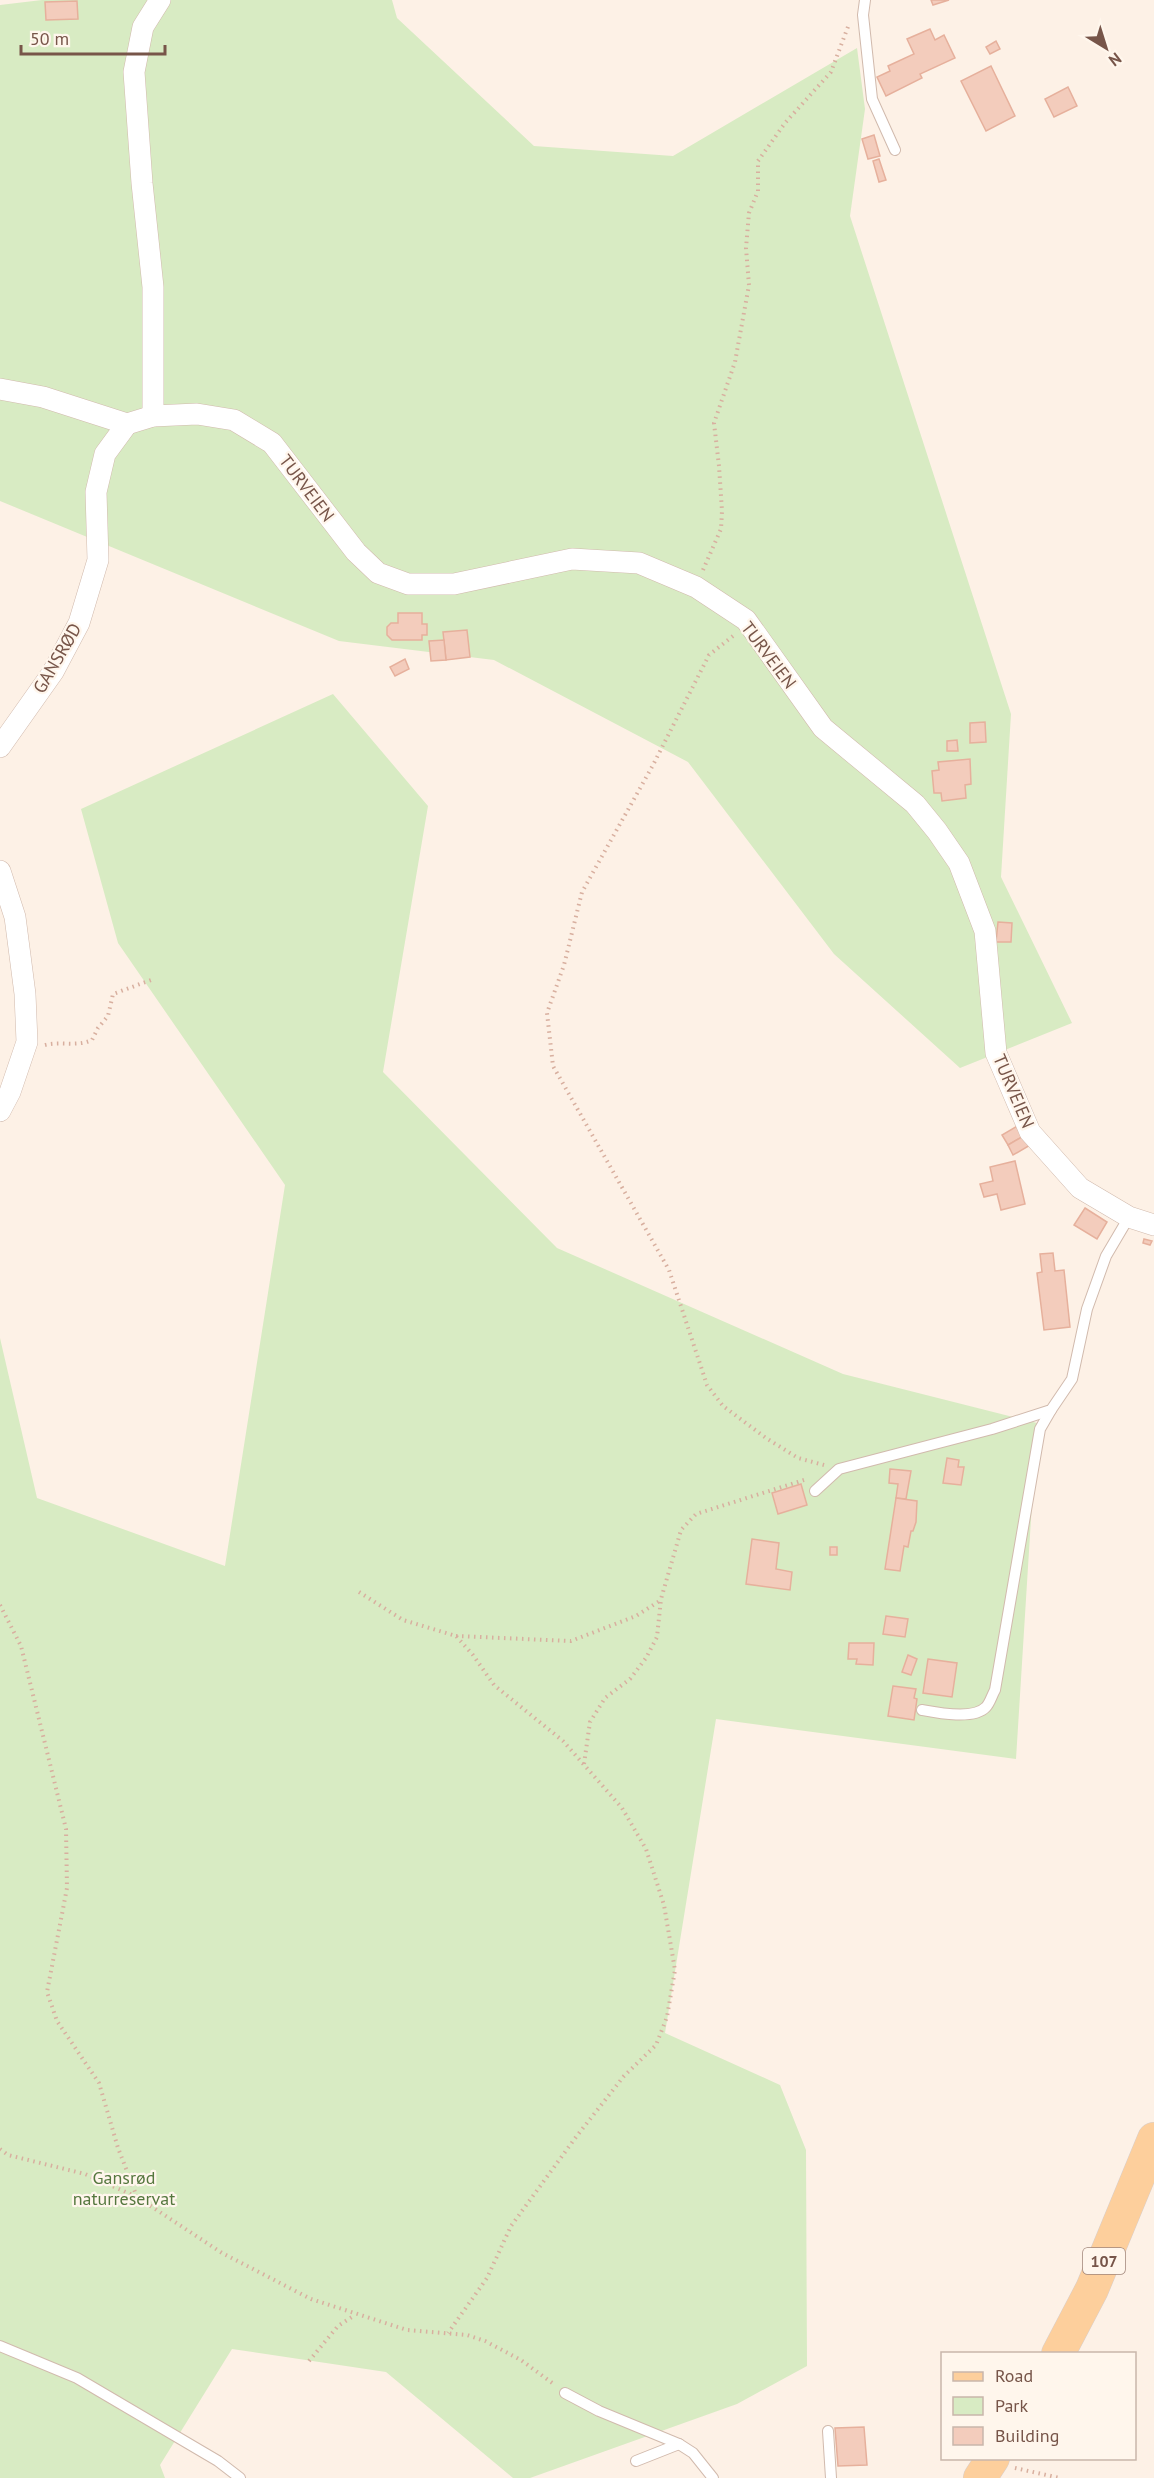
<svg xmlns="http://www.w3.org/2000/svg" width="1154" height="2478" font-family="'PT Sans',sans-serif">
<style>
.green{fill:#d8ebc3}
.building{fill:#f3ccbc;stroke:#e6b09c;stroke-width:1.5}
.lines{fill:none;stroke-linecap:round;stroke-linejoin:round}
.lane-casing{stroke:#d1baad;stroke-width:12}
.street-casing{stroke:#d1baad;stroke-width:22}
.primary-casing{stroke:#d9cfcc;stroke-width:34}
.path{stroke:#d8af9f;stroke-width:4;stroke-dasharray:1.5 4.5;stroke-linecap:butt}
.lane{stroke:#fff;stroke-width:10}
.street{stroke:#fff;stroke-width:21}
.primary{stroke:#fdcf9c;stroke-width:33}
.labels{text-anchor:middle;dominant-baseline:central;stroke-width:4.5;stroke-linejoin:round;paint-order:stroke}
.shield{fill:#fff6ec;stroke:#a0857a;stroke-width:1.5}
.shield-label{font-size:16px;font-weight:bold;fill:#775549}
.street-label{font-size:18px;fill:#775549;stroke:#fff6ec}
.park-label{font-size:18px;fill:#55773e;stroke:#fff6ec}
</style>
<rect width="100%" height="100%" fill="#fdf1e6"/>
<g class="green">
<path d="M 42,0 L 392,0 L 397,18 L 534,146 L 673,156 L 857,48 L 865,109 L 850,216 L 1011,714 L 1001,877 L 1072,1023 L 960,1068 L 834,954 L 688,762 L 494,660 L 339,641 L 0,501 L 0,5 Z"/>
<path d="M 333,694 L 428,806 L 383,1072 L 557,1248 L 843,1374 L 1037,1423 L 1016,1759 L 716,1719 L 665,2033 L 780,2085 L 806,2150 L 807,2366 L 737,2404 L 530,2478 L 513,2478 L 386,2372 L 232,2349 L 160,2465 L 165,2478 L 0,2478 L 0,1338 L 37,1498 L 225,1566 L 285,1185 L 118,943 L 81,809 Z"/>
</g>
<g class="building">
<path d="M 931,0 L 949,0 L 933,5 Z"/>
<path d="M 77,1 L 78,19 L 46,20 L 45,2 Z"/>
<path d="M 930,29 L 935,40 L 944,35 L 955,58 L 920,74 L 922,78 L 886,96 L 877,77 L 890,71 L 888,66 L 914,54 L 907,39 Z"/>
<path d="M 996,41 L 1000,49 L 990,54 L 986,47 Z"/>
<path d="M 991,66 L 1015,116 L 986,131 L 961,81 Z"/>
<path d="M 1068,87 L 1077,106 L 1054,117 L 1045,99 Z"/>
<path d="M 874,135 L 880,156 L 868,159 L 862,139 Z"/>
<path d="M 879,159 L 886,180 L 879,182 L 873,161 Z"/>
<path d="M 398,613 L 422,613 L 422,624 L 427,624 L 427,635 L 422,635 L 422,640 L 392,640 L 387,635 L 387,627 L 391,623 L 398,623 Z"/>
<path d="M 467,630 L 470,657 L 446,660 L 443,632 Z"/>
<path d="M 444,640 L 446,660 L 431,661 L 429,641 Z"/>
<path d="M 405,659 L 409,669 L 395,676 L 390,667 Z"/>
<path d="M 985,722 L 986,742 L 970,743 L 970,723 Z"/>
<path d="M 957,740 L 958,751 L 947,751 L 947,741 Z"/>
<path d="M 970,759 L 971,784 L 965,785 L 966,798 L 942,801 L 941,793 L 934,793 L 932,771 L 939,770 L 938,762 Z"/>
<path d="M 998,922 L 1012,923 L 1011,942 L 996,942 Z"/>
<path d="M 1021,1124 L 1027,1134 L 1008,1145 L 1002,1135 Z"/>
<path d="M 1027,1134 L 1032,1144 L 1013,1155 L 1008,1145 Z"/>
<path d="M 1015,1161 L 1025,1204 L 1001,1210 L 997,1194 L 984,1197 L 980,1184 L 993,1181 L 990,1167 Z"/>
<path d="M 1085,1208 L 1107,1222 L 1097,1239 L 1074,1225 Z"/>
<path d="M 1144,1239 L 1152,1241 L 1150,1245 L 1143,1243 Z"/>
<path d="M 1053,1253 L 1055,1271 L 1064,1270 L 1070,1327 L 1044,1330 L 1037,1273 L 1042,1272 L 1040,1254 Z"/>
<path d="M 947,1458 L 959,1460 L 958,1467 L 964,1467 L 961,1485 L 943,1483 Z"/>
<path d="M 890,1469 L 911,1471 L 906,1499 L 896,1498 L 898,1484 L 889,1483 Z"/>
<path d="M 801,1484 L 807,1505 L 778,1514 L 772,1493 Z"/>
<path d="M 896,1498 L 917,1501 L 916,1522 L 913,1531 L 911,1531 L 908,1547 L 904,1546 L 900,1571 L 885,1569 Z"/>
<path d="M 752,1539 L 779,1543 L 776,1569 L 792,1572 L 790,1590 L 746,1584 Z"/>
<rect x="830" y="1547" width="7" height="8"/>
<path d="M 886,1616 L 908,1619 L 905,1637 L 883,1634 Z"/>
<path d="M 849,1643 L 874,1643 L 873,1665 L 856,1664 L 857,1659 L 848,1659 Z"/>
<path d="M 908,1655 L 917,1659 L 911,1675 L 902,1672 Z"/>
<path d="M 928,1659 L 957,1663 L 952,1697 L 923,1693 Z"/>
<path d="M 893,1686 L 916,1689 L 914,1698 L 917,1699 L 914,1720 L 888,1716 Z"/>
<path d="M 864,2427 L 867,2465 L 838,2466 L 835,2428 Z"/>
</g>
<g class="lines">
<defs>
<g id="lane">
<path d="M 865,0 L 863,15 L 872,99 L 895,150"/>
<path d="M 815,1491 L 839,1469 L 992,1429 L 1051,1410 L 1072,1379 L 1087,1309 L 1106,1256 L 1129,1217"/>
<path d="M 922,1710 C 938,1713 974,1720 986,1707 C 990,1703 992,1695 995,1690 L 1040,1429 L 1051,1410"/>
<path d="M 0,2346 L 77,2378 L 218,2461 L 240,2478"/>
<path d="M 565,2393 L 599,2411 L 679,2444 L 693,2453 L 713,2478"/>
<path d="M 828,2431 L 831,2478"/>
<path d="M 636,2461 L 679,2444"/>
</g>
<g id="street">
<path d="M 0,389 L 43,397 L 127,424 L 153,416 L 197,414 L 234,420 L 272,443 L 356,552 L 378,573 L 408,584 L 454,584 L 572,559 L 639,563 L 696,587 L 746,620 L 823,728 L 915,804 L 937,831 L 959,863 L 985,931 L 996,1053 L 1030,1132 L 1080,1188 L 1129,1217 L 1154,1225"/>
<path d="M 153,416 L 153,287 L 142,183 L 134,72 L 143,27 L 160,0"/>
<path d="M 0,747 L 53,672 L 79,623 L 98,560 L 96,492 L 105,454 L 127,424"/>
<path d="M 0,871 L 15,917 L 25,994 L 27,1042 L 10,1092 L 0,1111"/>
</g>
<g id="primary">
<path d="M 1058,2354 L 1092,2289 L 1154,2139"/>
<path d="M 980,2478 L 993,2458"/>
</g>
</defs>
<use href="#lane" class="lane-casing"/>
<use href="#street" class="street-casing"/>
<use href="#primary" class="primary-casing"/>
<g class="path">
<path d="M 703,570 L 721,529 L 722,511 L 719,466 L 714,423 L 735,362 L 749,285 L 746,248 L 749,213 L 758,191 L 758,161 L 785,123 L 831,72 L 849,24"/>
<path d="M 733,636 L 709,655 L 653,765 L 582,892 L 564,965 L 547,1013 L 553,1066 L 669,1270 L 707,1385 L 723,1406 L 766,1438 L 798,1458 L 824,1465"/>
<path d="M 45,1045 C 61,1041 77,1047 92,1040 L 98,1028 L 108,1016 L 113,994 L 151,980"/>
<path d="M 359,1592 L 403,1620 L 456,1636 L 473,1655 L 494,1685 L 563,1741 L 622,1808 L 646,1849 L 664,1905 L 675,1970 L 667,2017 L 656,2045 L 624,2076 L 576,2137 L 511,2226 L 487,2278 L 448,2333"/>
<path d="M 0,1605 L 21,1646 L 66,1829 L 67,1888 L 47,1992 L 57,2021 L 99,2083 L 118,2148 L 137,2197"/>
<path d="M 456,1636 L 571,1641 L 636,1616 L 661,1600"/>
<path d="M 584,1764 L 590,1722 L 605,1698 L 630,1679 L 646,1658 L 657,1637 L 661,1599 L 681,1530 L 696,1514 L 804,1480"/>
<path d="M 0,2149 L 8,2155 L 85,2174 L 137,2197 L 222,2253 L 311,2299 L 407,2330 L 467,2335 L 485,2341 L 521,2360 L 555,2385"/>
<path d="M 309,2361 L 338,2326 L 355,2315"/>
<path d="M 1015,2468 L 1060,2478"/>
</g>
<use href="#lane" class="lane"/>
<use href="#street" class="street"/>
<use href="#primary" class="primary"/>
</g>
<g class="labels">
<rect class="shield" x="1083" y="2248" width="42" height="26" rx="4.5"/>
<g class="shield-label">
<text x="1104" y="2261">107</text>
</g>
<g class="street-label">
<text transform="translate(307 488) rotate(53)">TURVEIEN</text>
<text transform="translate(769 655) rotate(53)">TURVEIEN</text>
<text transform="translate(57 658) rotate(-60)">GANSRØD</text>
<text transform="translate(1014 1091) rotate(67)">TURVEIEN</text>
</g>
<g class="park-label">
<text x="124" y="2177">Gansrød<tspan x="124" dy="21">naturreservat</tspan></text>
</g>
</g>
<rect x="941" y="2352" width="195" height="108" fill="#fff6ec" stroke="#c9b6ab" stroke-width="1.5"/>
<rect x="953" y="2372" width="30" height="9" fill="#fdcf9c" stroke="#c9b6ab" stroke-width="1.5"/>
<text x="995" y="2382" font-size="18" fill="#775549">Road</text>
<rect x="953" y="2397" width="30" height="18" fill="#d8ebc3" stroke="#c9b6ab" stroke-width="1.5"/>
<text x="995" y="2412" font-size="18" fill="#775549">Park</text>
<rect x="953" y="2427" width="30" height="18" fill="#f3ccbc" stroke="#c9b6ab" stroke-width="1.5"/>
<text x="995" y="2442" font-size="18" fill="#775549">Building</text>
<g transform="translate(1106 48) rotate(142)" stroke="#fff6ec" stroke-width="4.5" paint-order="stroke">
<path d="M0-4.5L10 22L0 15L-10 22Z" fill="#775549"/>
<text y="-9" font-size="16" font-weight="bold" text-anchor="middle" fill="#775549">N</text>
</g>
<path d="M21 45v9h144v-9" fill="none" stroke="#775549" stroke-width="3"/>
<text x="30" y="45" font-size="18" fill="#775549" stroke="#fff6ec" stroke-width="4.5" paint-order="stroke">50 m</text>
</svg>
